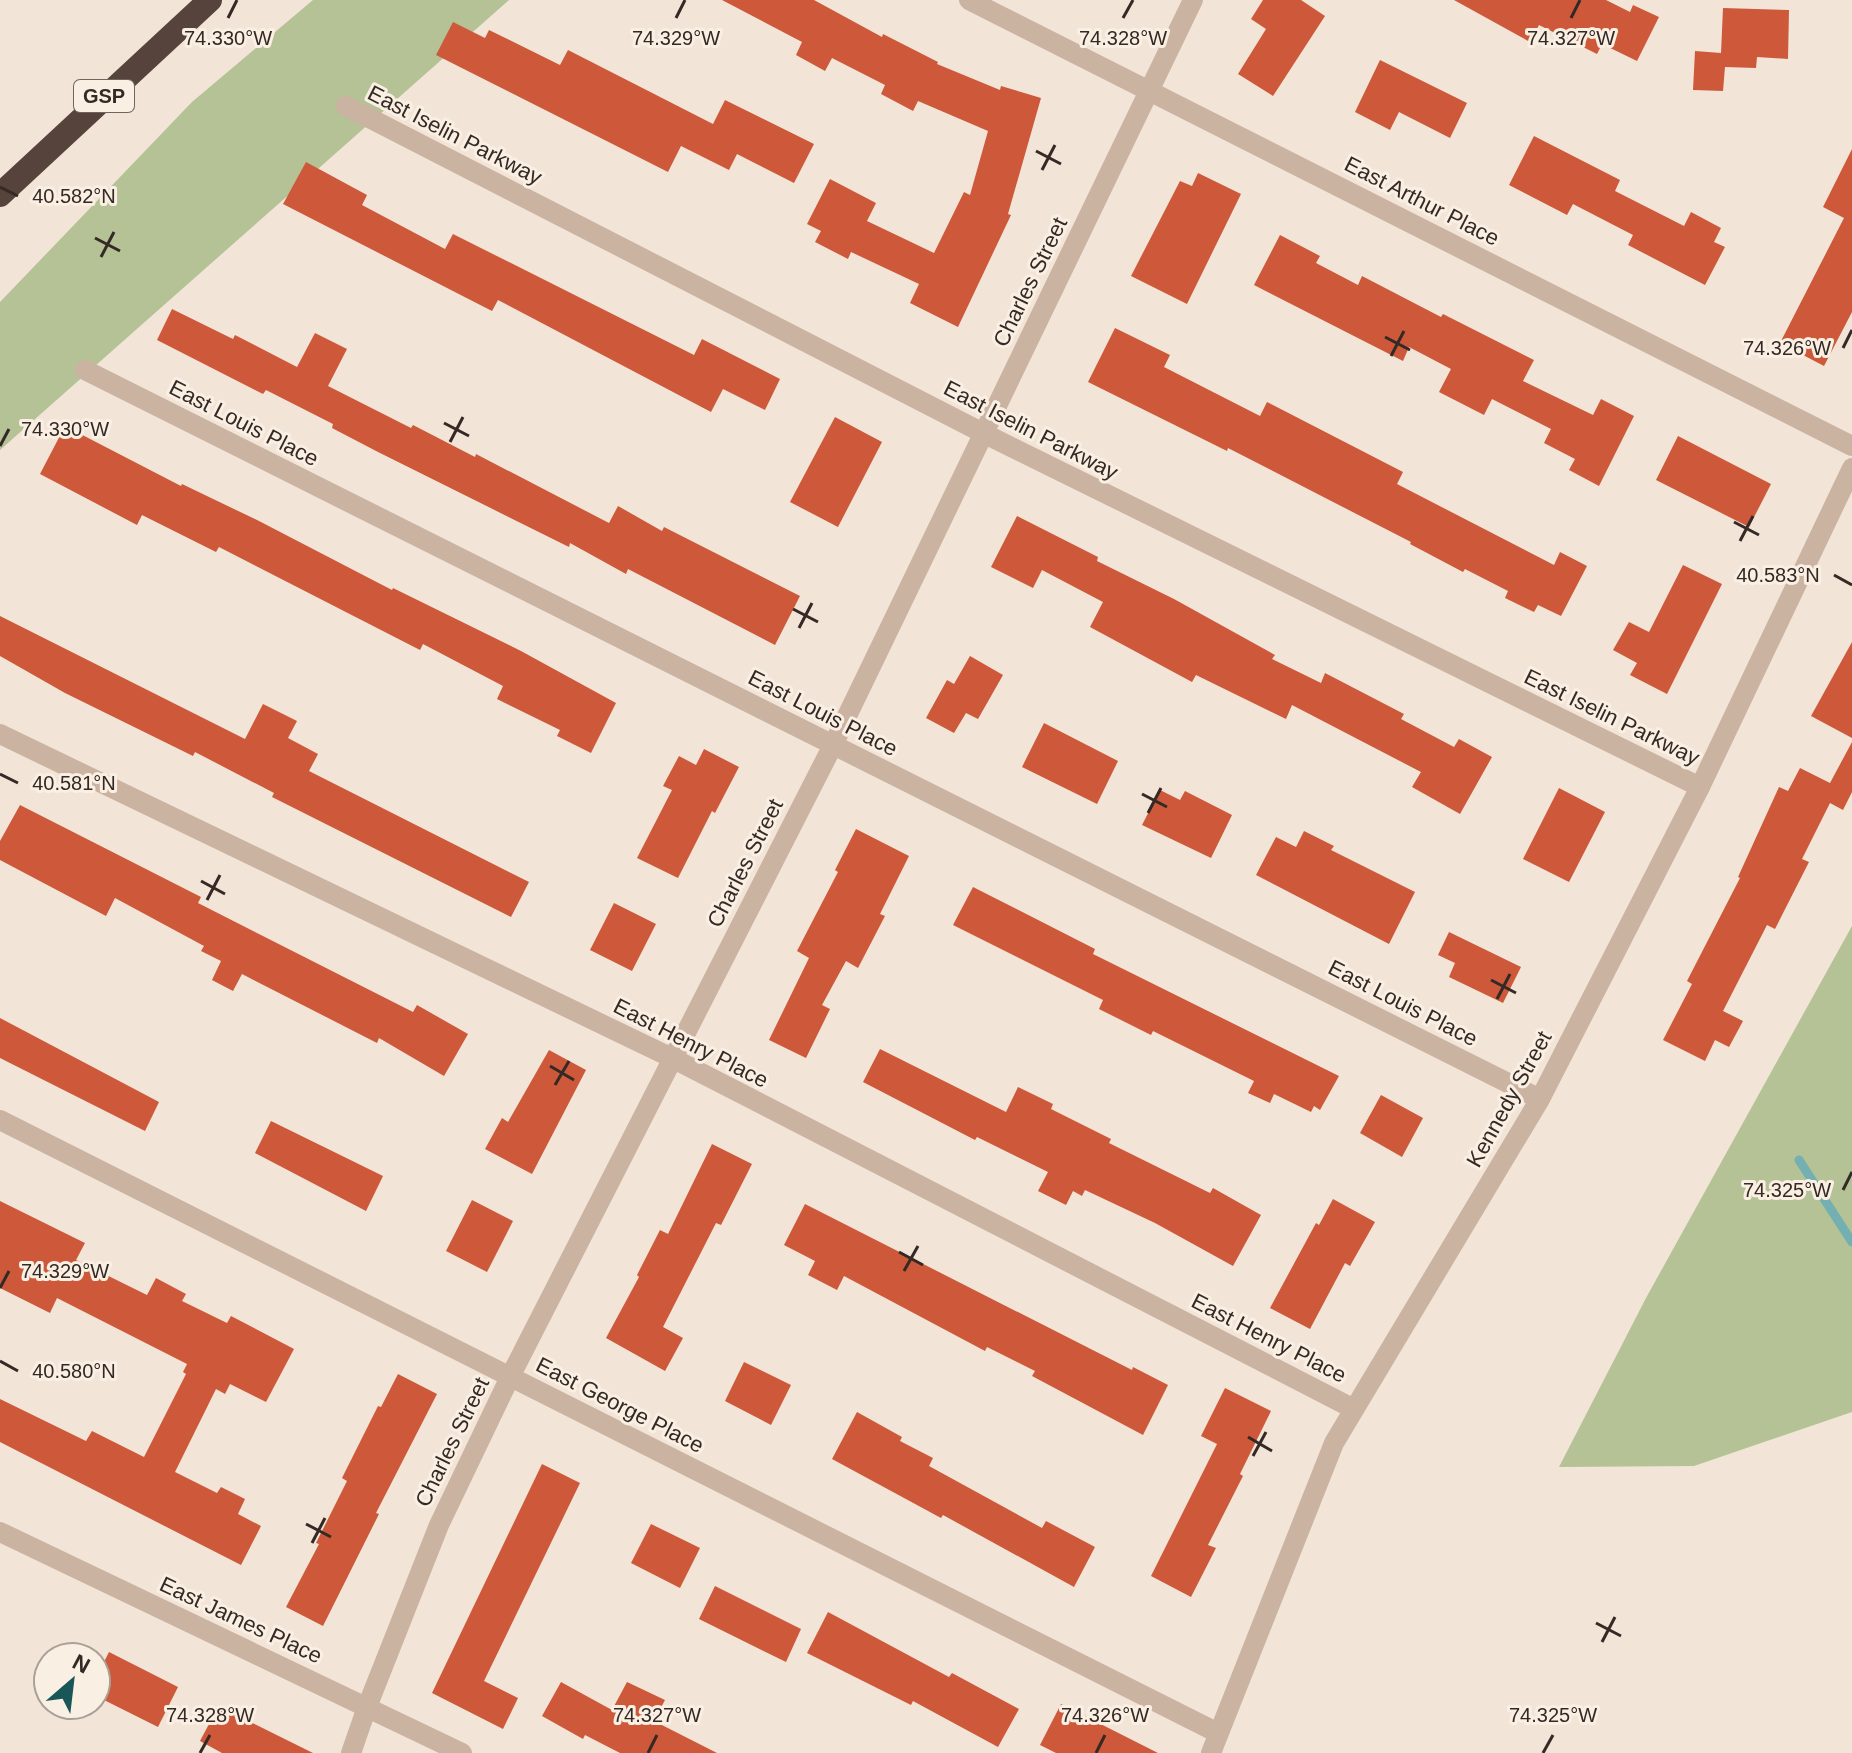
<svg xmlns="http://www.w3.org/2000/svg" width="1852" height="1753" font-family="Arial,sans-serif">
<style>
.green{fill:#b4c296}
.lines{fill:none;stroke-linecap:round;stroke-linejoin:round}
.stream{stroke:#74b0b1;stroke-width:9}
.building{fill:#cd593a}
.minor{stroke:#cbb3a2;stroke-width:20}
.motorway{stroke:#56433b;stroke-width:24}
.ticks{fill:none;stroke:#352925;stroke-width:3}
.labels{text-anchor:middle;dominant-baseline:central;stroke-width:6;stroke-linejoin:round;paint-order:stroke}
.shield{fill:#faefe3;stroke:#70645e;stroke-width:2}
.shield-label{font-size:20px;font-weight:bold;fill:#352925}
.street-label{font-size:22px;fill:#352925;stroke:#faefe3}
.ticks-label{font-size:20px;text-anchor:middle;fill:#352925;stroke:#faefe3;stroke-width:6;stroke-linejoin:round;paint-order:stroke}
</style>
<rect width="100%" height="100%" fill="#f2e4d7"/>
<g class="green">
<path d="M 313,0 L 509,0 L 0,450 L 0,302 L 192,102 Z"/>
<path d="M 1852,926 L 1852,1412 L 1694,1466 L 1559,1467 L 1646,1298 Z"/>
</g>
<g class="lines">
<path class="stream" d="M 1799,1160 L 1852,1242"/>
</g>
<g class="building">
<path d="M 722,0 L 814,0 L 882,37 L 883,34 L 938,62 L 937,64 L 1000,90 L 1001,86 L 1041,98 L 1008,214 L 1011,215 L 958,327 L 910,303 L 919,284 L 851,252 L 848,259 L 815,242 L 821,231 L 807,224 L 830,179 L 876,203 L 867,221 L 934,253 L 964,192 L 970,195 L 988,131 L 918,101 L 913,111 L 881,94 L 885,85 L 832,58 L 825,71 L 796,55 L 802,42 Z"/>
<path d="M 1263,0 L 1301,0 L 1325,16 L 1273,96 L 1238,74 L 1266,29 L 1251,19 Z"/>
<path d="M 1454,0 L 1606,0 L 1630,12 L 1633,5 L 1659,17 L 1637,61 L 1602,44 L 1597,54 L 1539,25 L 1530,42 Z"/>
<path d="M 1723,8 L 1789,10 L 1788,59 L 1757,57 L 1756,68 L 1725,67 L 1723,91 L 1693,90 L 1695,51 L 1721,53 Z"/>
<path d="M 453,22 L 485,38 L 489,30 L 560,65 L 568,50 L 713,124 L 725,100 L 814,144 L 794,183 L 737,154 L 729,170 L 681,146 L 668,172 L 436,55 Z"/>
<path d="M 1380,60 L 1467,103 L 1450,138 L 1399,112 L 1390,130 L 1355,112 Z"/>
<path d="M 1534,136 L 1620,180 L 1615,191 L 1684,226 L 1691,212 L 1721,228 L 1714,242 L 1725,247 L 1705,285 L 1628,245 L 1633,235 L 1573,204 L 1567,215 L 1509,185 Z"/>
<path d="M 1852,149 L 1852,312 L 1824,366 L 1780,343 L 1844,218 L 1823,207 Z"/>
<path d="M 306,162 L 367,195 L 362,205 L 445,249 L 453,234 L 694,355 L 702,339 L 780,379 L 765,410 L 723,389 L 711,412 L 498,300 L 492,311 L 283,204 Z"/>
<path d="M 1198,173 L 1241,194 L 1187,304 L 1131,276 L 1180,181 L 1192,186 Z"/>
<path d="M 1280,235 L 1320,256 L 1316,263 L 1358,285 L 1362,276 L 1441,317 L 1443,314 L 1534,360 L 1523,381 L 1593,415 L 1601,399 L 1634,416 L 1599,486 L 1569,470 L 1575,459 L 1544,443 L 1551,429 L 1492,399 L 1484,415 L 1439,392 L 1451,369 L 1409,347 L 1403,361 L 1254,285 Z"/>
<path d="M 172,309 L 233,339 L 235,335 L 297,367 L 315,333 L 347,349 L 328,386 L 411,428 L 413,425 L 475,457 L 476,454 L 609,523 L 618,506 L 662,531 L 664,527 L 800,596 L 775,645 L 628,569 L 626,574 L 570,543 L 569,547 L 378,452 L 332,428 L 333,424 L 266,390 L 263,394 L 157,340 Z"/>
<path d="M 1115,328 L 1170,355 L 1164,367 L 1260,416 L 1267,402 L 1403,472 L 1397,484 L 1554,565 L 1560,552 L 1587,566 L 1561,616 L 1538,605 L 1534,612 L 1505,598 L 1508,591 L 1465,569 L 1463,572 L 1410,544 L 1411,542 L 1228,448 L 1227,451 L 1088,382 Z"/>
<path d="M 835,417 L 882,442 L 838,527 L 790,502 Z"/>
<path d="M 65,426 L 181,486 L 182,484 L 259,521 L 392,590 L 393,588 L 521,651 L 616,703 L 591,753 L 557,736 L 560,730 L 497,699 L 503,686 L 423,644 L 420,650 L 219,547 L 216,552 L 142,515 L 137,525 L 40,474 Z"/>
<path d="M 1678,436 L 1771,484 L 1749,527 L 1656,480 Z"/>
<path d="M 1017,516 L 1098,557 L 1097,561 L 1174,599 L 1275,655 L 1272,659 L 1321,683 L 1325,673 L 1404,714 L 1401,719 L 1454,747 L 1459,739 L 1492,757 L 1460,814 L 1412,787 L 1421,772 L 1292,705 L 1286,719 L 1196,675 L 1192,682 L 1090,627 L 1103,602 L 1042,570 L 1033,588 L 991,567 Z"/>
<path d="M 1683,565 L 1722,584 L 1667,694 L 1630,675 L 1637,663 L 1613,650 L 1629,622 L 1649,632 Z"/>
<path d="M 0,616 L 245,739 L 263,704 L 297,721 L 288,738 L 318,754 L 309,771 L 529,882 L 511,917 L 272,797 L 274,793 L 195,752 L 193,756 L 65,693 L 0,656 Z"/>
<path d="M 1852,642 L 1852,738 L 1811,716 Z"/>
<path d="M 970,656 L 1003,675 L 978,719 L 966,713 L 954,733 L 926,718 L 947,680 L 954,684 Z"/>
<path d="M 1044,723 L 1118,761 L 1097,804 L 1022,767 Z"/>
<path d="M 1852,742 L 1852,792 L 1843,810 L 1830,803 L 1802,859 L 1809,862 L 1775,929 L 1767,925 L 1723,1011 L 1743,1021 L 1729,1047 L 1715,1040 L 1705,1061 L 1663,1040 L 1692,984 L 1687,981 L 1740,878 L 1738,877 L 1779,787 L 1788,791 L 1800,768 L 1830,783 Z"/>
<path d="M 704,749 L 739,767 L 715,813 L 712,811 L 678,878 L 637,858 L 672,790 L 663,786 L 679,756 L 696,765 Z"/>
<path d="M 1559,788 L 1605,812 L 1569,882 L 1523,859 Z"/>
<path d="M 1160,790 L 1180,800 L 1185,791 L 1232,815 L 1211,858 L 1142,825 Z"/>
<path d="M 20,805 L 201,897 L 198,903 L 413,1012 L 417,1005 L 468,1034 L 444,1076 L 379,1038 L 377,1043 L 242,974 L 233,991 L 212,980 L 221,961 L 201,951 L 204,946 L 115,898 L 106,916 L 0,860 L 0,841 Z"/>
<path d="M 856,829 L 909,856 L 880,914 L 885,916 L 858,968 L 846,961 L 822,1005 L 830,1009 L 806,1058 L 769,1040 L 809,958 L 797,951 L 838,872 L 835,870 Z"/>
<path d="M 1304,831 L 1334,846 L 1331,850 L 1415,892 L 1389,944 L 1256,875 L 1276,837 L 1296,847 Z"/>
<path d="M 973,887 L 1095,949 L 1093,954 L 1339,1076 L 1320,1110 L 1314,1106 L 1311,1112 L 1274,1094 L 1270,1103 L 1248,1093 L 1254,1081 L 1153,1031 L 1151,1035 L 1099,1009 L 1103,1000 L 953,925 Z"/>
<path d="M 614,903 L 656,924 L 632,971 L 590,950 Z"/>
<path d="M 1449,932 L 1521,967 L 1503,1003 L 1449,977 L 1455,963 L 1438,955 Z"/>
<path d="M 0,1018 L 159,1102 L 145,1131 L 0,1058 Z"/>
<path d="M 880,1049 L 1006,1112 L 1018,1087 L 1053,1104 L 1051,1109 L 1111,1139 L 1109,1143 L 1210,1193 L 1213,1188 L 1261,1215 L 1233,1266 L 1155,1223 L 1085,1190 L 1082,1196 L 1073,1191 L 1066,1205 L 1038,1191 L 1048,1172 L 977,1137 L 975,1140 L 863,1082 Z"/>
<path d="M 549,1050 L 586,1070 L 532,1174 L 485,1149 L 502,1118 L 508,1122 Z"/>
<path d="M 1381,1095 L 1423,1118 L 1402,1157 L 1360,1133 Z"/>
<path d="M 271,1121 L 383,1176 L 366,1211 L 255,1153 Z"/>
<path d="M 712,1144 L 752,1164 L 721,1225 L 716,1223 L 663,1327 L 683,1338 L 665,1371 L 606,1338 L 639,1277 L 637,1275 L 660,1230 L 668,1234 Z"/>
<path d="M 1333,1199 L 1375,1222 L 1350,1266 L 1345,1263 L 1310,1329 L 1270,1308 L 1316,1223 L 1319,1225 Z"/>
<path d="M 472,1200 L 513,1221 L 487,1272 L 446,1251 Z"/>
<path d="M 0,1201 L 85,1243 L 76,1260 L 147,1295 L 156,1278 L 186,1294 L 182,1301 L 227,1323 L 231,1316 L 294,1349 L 266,1402 L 230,1384 L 225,1394 L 216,1389 L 175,1472 L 217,1493 L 221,1487 L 245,1499 L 238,1514 L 261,1526 L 241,1565 L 0,1442 L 0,1399 L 86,1441 L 92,1431 L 144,1457 L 186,1374 L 183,1372 L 187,1364 L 57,1298 L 50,1313 L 0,1288 Z"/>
<path d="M 805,1204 L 1132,1370 L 1133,1367 L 1168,1385 L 1143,1435 L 1032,1376 L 1035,1371 L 987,1347 L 985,1351 L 844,1276 L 837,1290 L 808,1275 L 815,1261 L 784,1245 Z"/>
<path d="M 744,1362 L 791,1385 L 771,1425 L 725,1401 Z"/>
<path d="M 398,1374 L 437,1394 L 376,1513 L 379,1514 L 323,1626 L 286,1607 L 319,1544 L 316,1543 L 347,1481 L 342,1478 L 378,1406 L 381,1407 Z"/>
<path d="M 1225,1388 L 1271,1411 L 1240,1474 L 1243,1476 L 1208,1545 L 1216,1548 L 1191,1597 L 1151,1576 L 1217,1444 L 1201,1436 Z"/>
<path d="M 857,1412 L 902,1437 L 900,1441 L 933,1458 L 929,1466 L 1042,1528 L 1046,1521 L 1095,1547 L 1074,1587 L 943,1515 L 941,1518 L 832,1459 Z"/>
<path d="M 542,1464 L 580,1483 L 484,1681 L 518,1698 L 503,1729 L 432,1693 Z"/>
<path d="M 651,1524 L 700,1548 L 680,1588 L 631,1563 Z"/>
<path d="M 715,1586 L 801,1629 L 786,1662 L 699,1619 Z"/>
<path d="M 828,1612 L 949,1677 L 952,1673 L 1019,1709 L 998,1747 L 913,1701 L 911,1705 L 807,1653 Z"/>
<path d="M 109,1652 L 178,1687 L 158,1727 L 96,1696 L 96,1678 Z"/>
<path d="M 561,1682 L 612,1710 L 627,1682 L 665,1700 L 654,1721 L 717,1753 L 620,1753 L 585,1735 L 583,1739 L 542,1716 Z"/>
<path d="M 1061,1704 L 1158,1753 L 1056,1753 L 1040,1745 Z"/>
<path d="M 218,1707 L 222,1708 L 313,1753 L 222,1753 L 200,1741 Z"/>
</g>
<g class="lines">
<g class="minor">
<path d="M 969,0 L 1852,446"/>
<path d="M 346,106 L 983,433 L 1700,787"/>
<path d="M 85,370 L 1540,1099"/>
<path d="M 0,734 L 672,1058 L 1354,1409"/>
<path d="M 0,1120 L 1218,1733"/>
<path d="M 0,1532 L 462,1753"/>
<path d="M 351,1753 L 367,1707 L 439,1525 L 510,1377 L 833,745 L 1193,0"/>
<path d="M 1211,1753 L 1334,1443 L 1540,1099 L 1700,787 L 1852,468"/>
</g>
<path class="motorway" d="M 0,195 L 210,0"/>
</g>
<path class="ticks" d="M 228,18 L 237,0M 676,18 L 685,0M 1123,18 L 1133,0M 1571,18 L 1580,0M 1036,151 L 1061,164M 1042,170 L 1055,145M 0,187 L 18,196M 95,238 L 120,251M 101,257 L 114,232M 1385,337 L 1410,350M 1843,348 L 1852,330M 1391,356 L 1404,331M 444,423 L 469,436M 450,442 L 463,417M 0,446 L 9,429M 1734,522 L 1759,535M 1740,541 L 1753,516M 1834,575 L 1852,585M 793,609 L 818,622M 799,628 L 812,603M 0,774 L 18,783M 1142,794 L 1167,807M 1148,813 L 1161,788M 201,881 L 225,894M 207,900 L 220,875M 1491,980 L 1516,993M 1497,999 L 1510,974M 550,1066 L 574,1080M 555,1085 L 569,1061M 1843,1190 L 1852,1172M 899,1252 L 923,1265M 904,1271 L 918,1246M 0,1288 L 9,1271M 0,1361 L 18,1371M 1248,1437 L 1272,1451M 1253,1456 L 1266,1432M 306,1524 L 331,1537M 312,1543 L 325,1518M 1596,1623 L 1621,1636M 1602,1642 L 1615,1617M 200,1753 L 210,1735M 648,1753 L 657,1735M 1096,1753 L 1105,1735M 1543,1753 L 1553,1735"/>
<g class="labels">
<rect class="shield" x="74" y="80" width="60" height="32" rx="6"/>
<g class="shield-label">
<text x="104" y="96">GSP</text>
</g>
<g class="street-label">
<text transform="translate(455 135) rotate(27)">East Iselin Parkway</text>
<text transform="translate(1422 201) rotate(27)">East Arthur Place</text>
<text transform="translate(1030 282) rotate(-64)">Charles Street</text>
<text transform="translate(244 423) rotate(27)">East Louis Place</text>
<text transform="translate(1031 430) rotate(27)">East Iselin Parkway</text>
<text transform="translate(823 713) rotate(27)">East Louis Place</text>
<text transform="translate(1612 717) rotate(26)">East Iselin Parkway</text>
<text transform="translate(745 863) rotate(-63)">Charles Street</text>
<text transform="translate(1403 1003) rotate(27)">East Louis Place</text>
<text transform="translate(691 1043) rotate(27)">East Henry Place</text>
<text transform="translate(1509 1099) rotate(-61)">Kennedy Street</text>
<text transform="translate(1269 1338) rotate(27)">East Henry Place</text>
<text transform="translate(620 1405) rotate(27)">East George Place</text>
<text transform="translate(452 1442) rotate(-64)">Charles Street</text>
<text transform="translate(241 1620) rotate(25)">East James Place</text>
</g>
</g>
<g class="ticks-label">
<text x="228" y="45">74.330°W</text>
<text x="676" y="45">74.329°W</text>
<text x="1123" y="45">74.328°W</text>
<text x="1571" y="45">74.327°W</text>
<text x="74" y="203">40.582°N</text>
<text x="1787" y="355">74.326°W</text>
<text x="65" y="436">74.330°W</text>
<text x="1778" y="582">40.583°N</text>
<text x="74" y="790">40.581°N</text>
<text x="1787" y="1197">74.325°W</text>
<text x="65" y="1278">74.329°W</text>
<text x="74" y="1378">40.580°N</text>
<text x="210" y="1722">74.328°W</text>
<text x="657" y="1722">74.327°W</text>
<text x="1105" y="1722">74.326°W</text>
<text x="1553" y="1722">74.325°W</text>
</g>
<g transform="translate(72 1681) rotate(28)"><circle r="38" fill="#faefe3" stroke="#aba097" stroke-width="2"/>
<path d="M0-6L14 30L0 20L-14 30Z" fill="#195658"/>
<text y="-12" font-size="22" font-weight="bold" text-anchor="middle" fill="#352925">N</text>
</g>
</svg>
